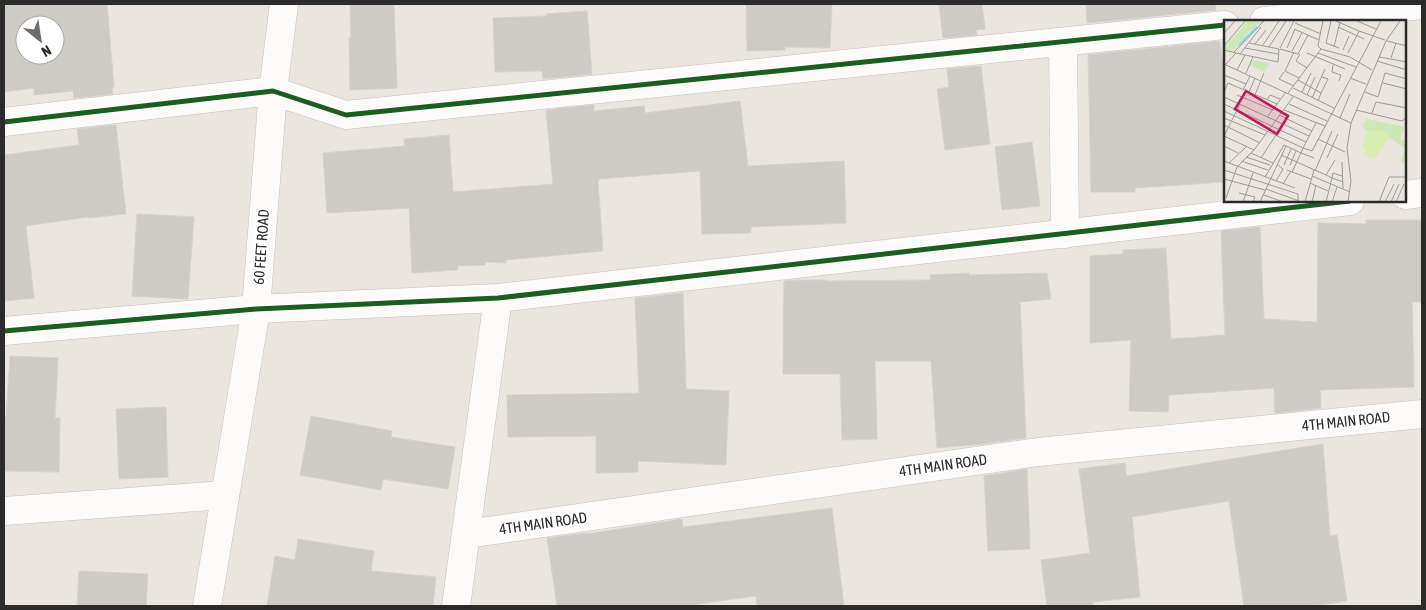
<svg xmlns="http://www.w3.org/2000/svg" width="1426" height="610" font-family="'Asap Condensed',sans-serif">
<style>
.building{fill:#cecbc7;stroke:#d5d1cc;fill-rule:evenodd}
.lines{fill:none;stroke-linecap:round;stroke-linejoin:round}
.minor-casing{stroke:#c3c1c1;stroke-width:29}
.tertiary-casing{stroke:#c3c1c1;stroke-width:29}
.minor{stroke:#fcfbfa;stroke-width:28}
.tertiary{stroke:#fcfbfa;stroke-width:28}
.cycleway-casing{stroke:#fff;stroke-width:8}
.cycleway{stroke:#1b5e20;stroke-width:5}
.labels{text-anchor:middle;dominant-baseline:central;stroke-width:5;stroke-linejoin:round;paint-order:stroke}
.street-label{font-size:15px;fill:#2b2b2b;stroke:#fff}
.inset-river{fill:none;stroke:#8cddf3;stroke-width:2.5}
.inset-road{fill:none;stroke:#9e9b97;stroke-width:1}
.view{fill:#c2185b;fill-opacity:0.15;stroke:#c2185b;stroke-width:2.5}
.inset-edge{fill:none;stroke:#2b2b2b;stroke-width:2.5}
</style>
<rect width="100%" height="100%" fill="#eae5df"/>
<g class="building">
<path d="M 4,4 L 107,4 L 114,87 L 112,87 L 113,94 L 74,98 L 73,91 L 34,95 L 34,88 L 4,92 ZM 25,25 L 55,25 L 55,55 L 25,55 Z"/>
<path d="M 350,4 L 394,4 L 397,88 L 350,90 L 349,38 L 351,38 Z"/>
<path d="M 746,4 L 832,4 L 830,48 L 785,47 L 785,50 L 747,51 Z"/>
<path d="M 939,4 L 982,4 L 985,29 L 976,30 L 977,35 L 943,38 Z"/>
<path d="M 1086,4 L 1215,4 L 1216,10 L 1087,23 Z"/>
<path d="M 587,11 L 592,74 L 543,79 L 542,71 L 495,72 L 493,18 L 546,16 L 546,14 Z"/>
<path d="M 1220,41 L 1225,84 L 1225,182 L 1135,188 L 1135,192 L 1091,192 L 1088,55 Z"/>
<path d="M 981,66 L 990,144 L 945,150 L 937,89 L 949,87 L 947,69 Z"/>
<path d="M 740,101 L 748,166 L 844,161 L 846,223 L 751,227 L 751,233 L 702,234 L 700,171 L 599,179 L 598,181 L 603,251 L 506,260 L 506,263 L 486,262 L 485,265 L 458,266 L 458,270 L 412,273 L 409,208 L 327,213 L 323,153 L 405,146 L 404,139 L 449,135 L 453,192 L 553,184 L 546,110 L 594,105 L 594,111 L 644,106 L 645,113 Z"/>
<path d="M 116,125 L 126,214 L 88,218 L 88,217 L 26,226 L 34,298 L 4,301 L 4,155 L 79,145 L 77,129 Z"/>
<path d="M 1032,142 L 1040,206 L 1002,210 L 995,147 Z"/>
<path d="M 137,214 L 194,217 L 188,299 L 132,296 Z"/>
<path d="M 1366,220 L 1422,220 L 1422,302 L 1412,302 L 1414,387 L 1320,390 L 1321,408 L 1275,413 L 1274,388 L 1169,395 L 1168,412 L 1129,411 L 1131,340 L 1090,343 L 1090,256 L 1123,254 L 1123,250 L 1166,248 L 1171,339 L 1225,335 L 1221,231 L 1260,227 L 1264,319 L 1317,322 L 1318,223 L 1366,224 Z"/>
<path d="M 969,273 L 969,275 L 1047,273 L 1051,299 L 1020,302 L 1026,438 L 983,444 L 937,448 L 931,361 L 875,361 L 877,439 L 842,440 L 840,374 L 783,374 L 784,281 L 797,280 L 826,280 L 826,281 L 930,280 L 930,275 Z"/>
<path d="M 683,293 L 686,389 L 729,391 L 726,465 L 638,461 L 638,472 L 596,473 L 596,436 L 508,437 L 507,395 L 639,393 L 635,298 Z"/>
<path d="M 10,356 L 58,358 L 55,418 L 60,418 L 59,472 L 4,471 L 4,417 L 6,417 Z"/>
<path d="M 166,407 L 168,477 L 119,479 L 116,409 Z"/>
<path d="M 311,416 L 392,431 L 391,437 L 455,447 L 448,489 L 383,479 L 381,490 L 300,475 Z"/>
<path d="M 1323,444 L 1330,536 L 1337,535 L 1347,601 L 1312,606 L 1244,606 L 1229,501 L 1132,517 L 1140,597 L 1092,602 L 1093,606 L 1047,606 L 1041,560 L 1090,553 L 1079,469 L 1125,463 L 1126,476 Z"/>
<path d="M 1027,469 L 1030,549 L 988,551 L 984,476 Z"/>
<path d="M 832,508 L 844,606 L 757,606 L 756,596 L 697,604 L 697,606 L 557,606 L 547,538 L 587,533 L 587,534 L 682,519 L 683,527 Z"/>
<path d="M 298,539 L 374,551 L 371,571 L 436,577 L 433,606 L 267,606 L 275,556 L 295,560 Z"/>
<path d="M 79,571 L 148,574 L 146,606 L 77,606 Z"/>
</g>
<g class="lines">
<defs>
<g id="minor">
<path d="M 1264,21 L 1422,5"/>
<path d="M 1063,42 L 1065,234"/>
<path d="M 4,122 L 273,91 L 346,115 L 1225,25"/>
<path d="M 1405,195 L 1422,193"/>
<path d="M 4,331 L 256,309 L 498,298 L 1350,201"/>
<path d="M 4,511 L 225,495"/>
<path d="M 467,534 L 1038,452 L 1422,414"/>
<path d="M 456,606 L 498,298"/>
</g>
<path id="tertiary" d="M 207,606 L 256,309 L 273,91 L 284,4"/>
</defs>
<use href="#minor" class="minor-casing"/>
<use href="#tertiary" class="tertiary-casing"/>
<use href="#minor" class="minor"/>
<use href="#tertiary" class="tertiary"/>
<defs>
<g id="cycleway">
<path d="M 4,122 L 273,91 L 346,115 L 1225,25"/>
<path d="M 4,331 L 256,309 L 498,298 L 1350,201"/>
</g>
</defs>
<use href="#cycleway" class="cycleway-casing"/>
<use href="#cycleway" class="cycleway"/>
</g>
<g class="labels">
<g class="street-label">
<text transform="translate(261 247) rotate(-86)">60 FEET ROAD</text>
<text transform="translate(1346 421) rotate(-6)">4TH MAIN ROAD</text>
<text transform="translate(943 465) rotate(-8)">4TH MAIN ROAD</text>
<text transform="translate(543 523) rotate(-8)">4TH MAIN ROAD</text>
</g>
</g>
<g transform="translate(1224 20)">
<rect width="182" height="182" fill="#eae5df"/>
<path d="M 23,1 L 40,1 L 25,11 L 9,31 L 0,29 ZM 29,40 L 46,43 L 41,52 L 26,45 ZM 143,99 L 181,107 L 176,119 L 182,121 L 182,144 L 177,142 L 181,128 L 152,110 L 143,111 L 138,106 Z" fill="#cce8b5"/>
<path d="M 152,110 L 162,111 L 166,117 L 150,139 L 140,136 L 142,130 L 138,129 L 143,111 Z" fill="#d9edb1"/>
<path class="inset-river" d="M 15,25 L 33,7"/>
<path class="inset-road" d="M 107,1 L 102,23 L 115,28M 112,1 L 135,11M 133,1 L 152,9M 71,3 L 97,14M 114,7 L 140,19M 70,9 L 95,20 L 99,1M 0,13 L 11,1M 95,20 L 94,26 L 97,29 L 126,37 L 148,50M 163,21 L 183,26M 31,24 L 42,10M 39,25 L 55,1M 0,26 L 21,1M 45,27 L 62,1M 110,27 L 116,2M 21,28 L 54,34M 56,28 L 70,1M 63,28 L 71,9M 56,29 L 74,34 L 84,15M 0,30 L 12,33 L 2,44M 119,30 L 125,16M 68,31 L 78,13M 10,32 L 40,1M 70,32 L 61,51 L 75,58M 12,33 L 54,42 L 55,29 L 25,23M 83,33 L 121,49M 94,33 L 132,47M 124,33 L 135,11 L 161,20M 16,34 L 37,7M 76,34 L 72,41 L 83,48M 155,37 L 183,42M 167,38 L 172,23M 153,41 L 183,50M 0,44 L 127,103M 109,45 L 108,52 L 117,55 L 115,61M 13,50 L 21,35M 60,52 L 55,59 L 70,66M 22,53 L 29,37M 0,55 L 22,64M 126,58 L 142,64M 74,60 L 97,73 L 94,81M 159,63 L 183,69M 69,68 L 110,88M 19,70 L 26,56M 0,72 L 4,63 L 53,84 L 44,96M 25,72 L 31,58M 78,72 L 87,53M 141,72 L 154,77 L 161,53 L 183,59M 64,73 L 97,29M 97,73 L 104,59 L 98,57M 13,75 L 49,90M 31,75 L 40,53M 83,75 L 91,57M 0,77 L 85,116M 88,78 L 101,49M 43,80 L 46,75 L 56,79M 0,84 L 82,122M 53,84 L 62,72M 65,84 L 103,101M 60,90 L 101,106M 132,90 L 178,101 L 183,97M 0,91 L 79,128 L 92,103M 148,93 L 152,82 L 183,88M 55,95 L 88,111M 0,98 L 41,115M 116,98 L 126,74M 0,105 L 36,123M 0,116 L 16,84M 0,116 L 30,130M 94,119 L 121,132M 0,126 L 14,133M 27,133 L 49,143M 57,135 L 102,155 L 111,140M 22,137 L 46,145M 37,138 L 52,115M 103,138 L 114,114M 0,141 L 71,168M 17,141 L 44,150M 118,142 L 119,169M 5,143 L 22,127M 60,145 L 67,129M 66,145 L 72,131M 0,150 L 74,174 L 74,182M 63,150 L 87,159M 91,151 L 108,111M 68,152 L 77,133 L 90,138M 102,155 L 108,158 L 109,153 L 118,156M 88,156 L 126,172M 41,157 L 60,125 L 77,133 L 79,128 L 88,131 L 157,1M 0,159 L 41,170M 52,161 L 59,149 L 54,145M 86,163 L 104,171M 59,164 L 67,151M 42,169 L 75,181M 15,173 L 31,177 L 29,182M 40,175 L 59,182M 2,178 L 13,147 L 30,130 L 69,77M 19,182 L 29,153M 36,182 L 62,126M 81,182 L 90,150M 88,182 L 92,165M 102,182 L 108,158 L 119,162M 108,182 L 113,167M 124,182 L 127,161 L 123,128 L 127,103 L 162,21 L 176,1M 155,182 L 165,157 L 183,157M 161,182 L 170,164M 167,182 L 175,164M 172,182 L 180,164"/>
<path class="view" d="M 22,71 L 64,96 L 53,114 L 11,89 Z"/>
<rect width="182" height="182" class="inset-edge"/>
</g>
<rect width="1426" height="610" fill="none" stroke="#2b2b2b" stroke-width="10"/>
<g transform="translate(40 40) rotate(150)"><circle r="24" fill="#ffffff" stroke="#aaaaaa"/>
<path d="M0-4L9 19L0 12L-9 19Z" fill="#6e6c6a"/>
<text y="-8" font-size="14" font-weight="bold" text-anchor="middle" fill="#2b2b2b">N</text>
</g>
</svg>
